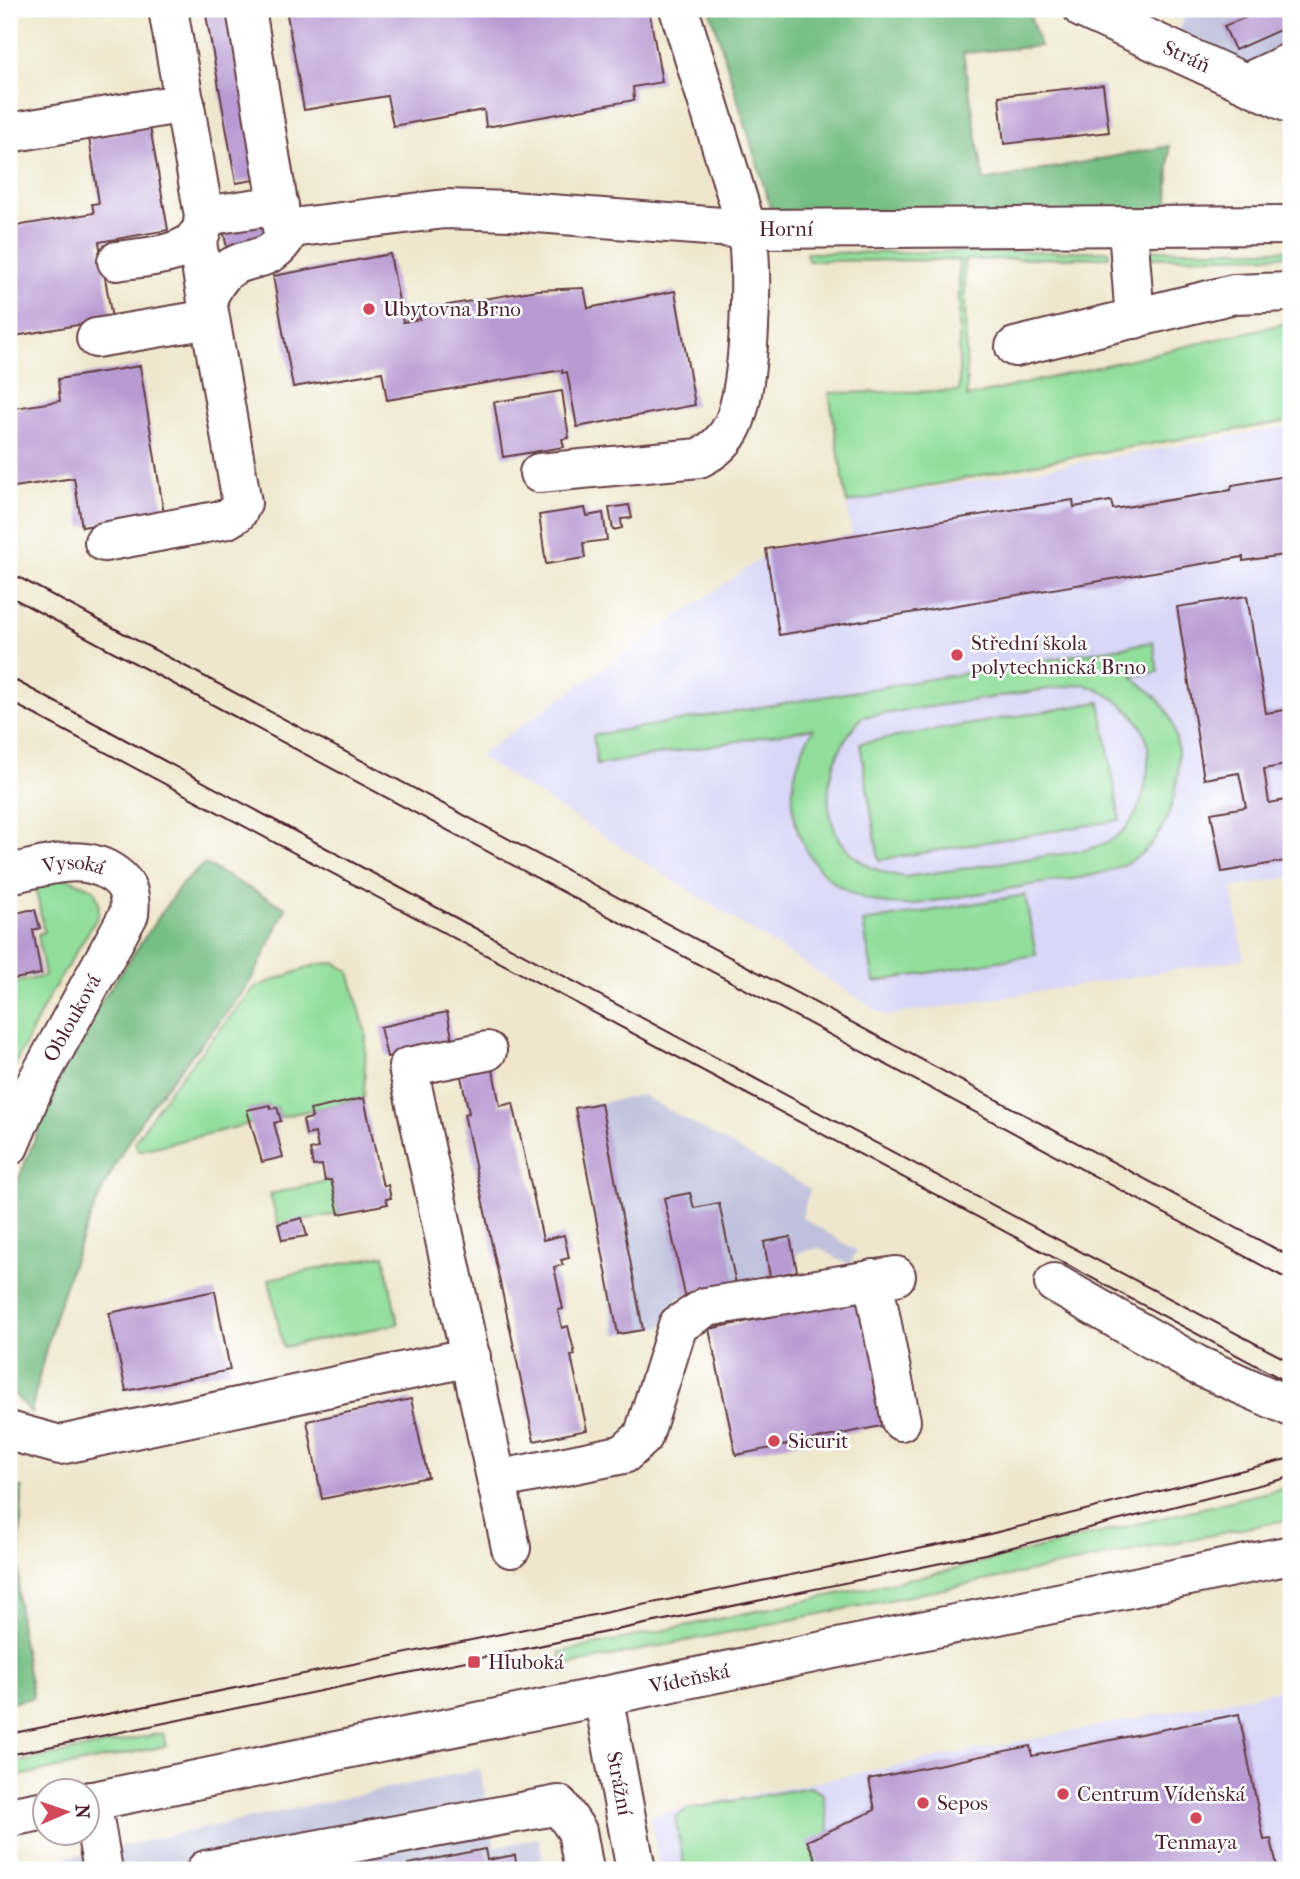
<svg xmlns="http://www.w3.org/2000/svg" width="1300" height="1879" font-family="'IM FELL French Canon',serif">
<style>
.built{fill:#d9d7f7}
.industrial{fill:#c0c2dd}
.green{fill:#91de9b;stroke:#6e7e63;stroke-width:2;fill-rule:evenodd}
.forest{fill:#74bd83;stroke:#5f6e57;stroke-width:2}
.building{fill:#b79ad2}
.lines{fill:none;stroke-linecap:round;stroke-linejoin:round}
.minor-casing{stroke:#633d43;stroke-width:42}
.major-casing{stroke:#633d43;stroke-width:42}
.minor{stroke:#fff;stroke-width:38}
.major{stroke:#fff;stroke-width:38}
.tram{stroke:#4a1f2b;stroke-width:2}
.poi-dot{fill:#d1495b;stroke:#fff;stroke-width:2.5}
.labels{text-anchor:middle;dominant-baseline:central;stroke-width:5;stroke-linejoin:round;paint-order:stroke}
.street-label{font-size:21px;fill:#4a1f2b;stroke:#fff}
.poi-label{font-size:21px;fill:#4a1f2b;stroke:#fff;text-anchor:start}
</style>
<rect width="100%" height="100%" fill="#fff"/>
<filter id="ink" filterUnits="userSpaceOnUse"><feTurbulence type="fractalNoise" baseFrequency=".0143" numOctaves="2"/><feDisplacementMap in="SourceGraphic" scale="14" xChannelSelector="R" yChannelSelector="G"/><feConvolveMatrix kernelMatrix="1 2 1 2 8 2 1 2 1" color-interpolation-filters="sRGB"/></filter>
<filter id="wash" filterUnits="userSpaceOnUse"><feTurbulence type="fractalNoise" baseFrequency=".00686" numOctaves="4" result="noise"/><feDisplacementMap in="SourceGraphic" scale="28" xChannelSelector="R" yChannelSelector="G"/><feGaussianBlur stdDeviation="1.57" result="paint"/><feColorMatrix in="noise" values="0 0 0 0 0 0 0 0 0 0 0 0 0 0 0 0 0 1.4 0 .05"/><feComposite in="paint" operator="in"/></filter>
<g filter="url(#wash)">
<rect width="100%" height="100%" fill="#efe7cd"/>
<g class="built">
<path d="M 1291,426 L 1291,877 L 1232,888 L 1244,959 L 886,1016 L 478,756 L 766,555 L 766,549 L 852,536 L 847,503 Z"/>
<path d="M 1291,1688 L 1291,1870 L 660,1870 L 650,1815 Z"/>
</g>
<g class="industrial">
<path d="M 1188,9 L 1291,9 L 1291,100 L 1178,35 Z"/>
<path d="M 642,1095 L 810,1189 L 802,1217 L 857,1251 L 849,1265 L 819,1248 L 797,1253 L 799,1271 L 685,1295 L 678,1299 L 663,1326 L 615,1335 L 575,1108 Z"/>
<path d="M 480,1769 L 495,1847 L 539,1838 L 545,1870 L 9,1870 Z"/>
</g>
<g class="green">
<path d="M 1141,250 L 1291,250 L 1291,256 L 1144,258 Z"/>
<path d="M 1109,251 L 1109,257 L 964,260 L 967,397 L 1291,322 L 1291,421 L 1065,458 L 847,503 L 829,393 L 959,391 L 959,260 L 808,261 L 806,253 Z"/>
<path d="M 1153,642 L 1158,672 L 1132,676 C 1143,686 1158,696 1166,709 C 1177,729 1181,761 1177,782 C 1172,812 1161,842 1134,859 C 1106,877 1069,879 1037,884 C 994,891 952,898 910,905 C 810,908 762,808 814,728 L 597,765 L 593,735 ZM 1083,684 C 1110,692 1145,716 1148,747 C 1150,777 1142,821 1114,838 C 1091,853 1058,854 1031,858 C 989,865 947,871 905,877 C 816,865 809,775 862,717 Z"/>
<path d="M 1100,702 L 1120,820 L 879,860 L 860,743 Z"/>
<path d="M 66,878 L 94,889 L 99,903 L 98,916 L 51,993 L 9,1076 L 9,984 L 45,976 L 38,934 L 44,932 L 35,884 Z"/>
<path d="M 1025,895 L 1036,955 L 874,982 L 863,922 Z"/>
<path d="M 335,963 L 349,971 L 366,1033 L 364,1098 L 280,1117 L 277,1107 L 271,1109 L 269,1105 L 248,1110 L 253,1123 L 138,1151 L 135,1141 L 171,1088 L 255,987 L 318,964 Z"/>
<path d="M 331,1180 L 339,1214 L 278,1224 L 270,1194 Z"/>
<path d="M 384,1255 L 398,1324 L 283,1347 L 269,1279 Z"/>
<path d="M 1291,1486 L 1291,1519 L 562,1666 L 560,1652 L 938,1573 Z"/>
<path d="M 163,1733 L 166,1746 L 9,1778 L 9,1764 Z"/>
<path d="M 810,1787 L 823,1794 L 829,1829 L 820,1870 L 685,1870 L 675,1817 L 688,1809 Z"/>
</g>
<g class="forest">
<path d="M 710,9 L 1028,9 L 1040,46 L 963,53 L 984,181 L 1169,146 L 1168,219 L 775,222 Z"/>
<path d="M 204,864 L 286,908 C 273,934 262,965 245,989 C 208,1040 161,1085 129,1140 C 80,1224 51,1318 31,1413 L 9,1388 L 9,1203 L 74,1041 L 180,886 Z"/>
<path d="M 9,1486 L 22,1488 L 18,1600 L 22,1640 L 33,1698 L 9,1703 Z"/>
</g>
<g id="blocks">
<g class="building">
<path d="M 205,9 L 232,9 L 265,178 L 236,183 Z"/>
<path d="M 286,9 L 407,9 L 408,12 L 429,9 L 649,9 L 662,82 L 633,87 L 634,100 L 486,127 L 484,110 L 393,126 L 387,96 L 304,110 Z"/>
<path d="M 1266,9 L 1291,9 L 1291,25 L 1235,50 L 1224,26 Z"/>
<path d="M 1103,85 L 1109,132 L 1004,144 L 999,96 Z"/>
<path d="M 150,127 L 168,230 L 99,242 L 112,319 L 9,337 L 9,227 L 94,213 L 92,204 L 99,203 L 89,138 Z"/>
<path d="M 270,220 L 274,240 L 227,249 L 223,228 Z"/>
<path d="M 390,254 L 403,322 L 420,319 L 418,310 L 537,290 L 584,288 L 588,308 L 675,291 L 695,405 L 577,427 L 567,372 L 562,373 L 562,370 L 387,400 L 382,372 L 293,387 L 273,276 Z"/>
<path d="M 140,366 L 164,514 L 82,527 L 74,478 L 14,487 L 9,465 L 9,409 L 60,401 L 58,379 Z"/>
<path d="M 562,391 L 569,438 L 562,439 L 564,447 L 503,457 L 494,402 Z"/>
<path d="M 1291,475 L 1291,554 L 1243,561 L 1243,557 L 779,635 L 766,549 L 1073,500 L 1074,507 L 1111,501 L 1113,509 L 1231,490 L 1232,485 Z"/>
<path d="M 629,505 L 632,518 L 621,519 L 622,528 L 613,530 L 609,508 Z"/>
<path d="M 585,508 L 587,516 L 603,513 L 607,540 L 583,543 L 585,558 L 546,564 L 539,515 Z"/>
<path d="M 1247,596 L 1266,713 L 1291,709 L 1291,764 L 1264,769 L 1269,803 L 1291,799 L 1291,860 L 1222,872 L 1211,813 L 1246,807 L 1239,773 L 1204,779 L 1177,607 Z"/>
<path d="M 29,910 L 35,910 L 40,928 L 33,930 L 41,974 L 9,980 L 9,915 Z"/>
<path d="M 447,1012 L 453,1042 L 387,1057 L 380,1027 Z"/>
<path d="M 491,1060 L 500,1106 L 513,1103 L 543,1240 L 564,1235 L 569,1258 L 561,1260 L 563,1265 L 554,1267 L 563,1309 L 558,1310 L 562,1328 L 568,1326 L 575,1355 L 571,1356 L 587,1430 L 534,1441 L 464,1114 L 469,1113 L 459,1068 Z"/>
<path d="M 364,1098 L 382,1182 L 384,1185 L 388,1185 L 391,1198 L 386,1199 L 388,1204 L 339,1214 L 331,1180 L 325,1181 L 322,1165 L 313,1166 L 310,1150 L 318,1148 L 315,1133 L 306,1135 L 303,1120 L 312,1118 L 310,1110 Z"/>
<path d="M 601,1103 L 643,1330 L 618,1334 L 575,1108 Z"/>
<path d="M 270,1105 L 271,1109 L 277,1107 L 281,1121 L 274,1123 L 283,1157 L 262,1162 L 247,1110 Z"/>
<path d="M 690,1193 L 694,1208 L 719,1203 L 736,1284 L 685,1295 L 664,1198 Z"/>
<path d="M 302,1218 L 307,1236 L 282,1240 L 278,1224 Z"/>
<path d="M 790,1237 L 797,1271 L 770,1277 L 764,1242 Z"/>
<path d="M 215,1291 L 230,1370 L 126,1391 L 109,1313 Z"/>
<path d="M 865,1298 L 891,1424 L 736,1455 L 709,1329 Z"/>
<path d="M 411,1399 L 428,1477 L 322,1499 L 307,1421 Z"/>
<path d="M 1239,1714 L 1264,1840 L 1271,1839 L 1278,1870 L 821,1870 L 807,1841 L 875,1810 L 869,1779 L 1030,1746 L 1032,1756 Z"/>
<path d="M 485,1849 L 487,1860 L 515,1855 L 517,1870 L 409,1870 L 408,1864 Z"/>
</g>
</g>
</g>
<g filter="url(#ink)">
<use href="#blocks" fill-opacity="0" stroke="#633d43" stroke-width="2"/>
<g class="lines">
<defs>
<g id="minor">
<path id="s1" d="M 1083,9 L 1291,104"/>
<path d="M 1248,82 L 1291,62"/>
<path d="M 9,133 L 185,103"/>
<path d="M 204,216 L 279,205"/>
<path id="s2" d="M 284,229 L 445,209 L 511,211 L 747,229 L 1291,225"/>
<path d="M 1128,229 L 1135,319"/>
<path d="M 117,261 C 141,257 187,257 201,232 C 203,228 203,220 204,216 L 168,9"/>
<path d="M 207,300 C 231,243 261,273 284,240 L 246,9"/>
<path d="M 96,338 L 210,319"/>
<path d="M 1015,347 L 1234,294 L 1291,292"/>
<path d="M 539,473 L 699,458 C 714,451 726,440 733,425 C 751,384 753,274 747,229 L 679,9"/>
<path d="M 104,542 L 227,519 L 237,513 L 242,503 L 196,237"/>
<path id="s3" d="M 9,874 C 45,867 83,851 115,875 C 129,885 131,897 129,914 L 34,1087 L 9,1146"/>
<path d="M 487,1051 L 408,1067 L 511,1548"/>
<path d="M 873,1279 L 901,1421"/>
<path d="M 1054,1283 L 1197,1365 L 1291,1407"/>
<path d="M 9,1431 L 60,1445 L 471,1357"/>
<path d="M 497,1480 L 624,1454 L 643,1437 L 678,1325 L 706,1307 L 896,1276"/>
<path id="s4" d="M 603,1696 L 636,1870"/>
<path d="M 91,1801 L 103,1870"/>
<path d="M 206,1870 L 559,1805 L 577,1831 L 584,1870"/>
</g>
<g id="major">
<path id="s5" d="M 88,1802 L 1291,1555"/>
<path d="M 9,1817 L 46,1810"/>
</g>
</defs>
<use href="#minor" class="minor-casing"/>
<use href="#major" class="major-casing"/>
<use href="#minor" class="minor"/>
<use href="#major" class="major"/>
<g class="tram">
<path d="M 9,572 L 1291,1257"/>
<path d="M 9,596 L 1291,1281"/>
<path d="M 9,677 C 436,907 862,1138 1291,1362"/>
<path d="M 9,701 L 1291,1384"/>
<path d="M 9,1734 L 982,1536 L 1291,1458"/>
<path d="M 9,1755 L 985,1554 L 1291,1477"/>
</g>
</g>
</g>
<g class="poi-dot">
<circle cx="369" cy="309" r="7"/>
<circle cx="957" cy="655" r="7"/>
<circle cx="774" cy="1441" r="7"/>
<rect x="467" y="1655" width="14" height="14" rx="3.5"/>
<circle cx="1063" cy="1794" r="7"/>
<circle cx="923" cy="1803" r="7"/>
<circle cx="1196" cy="1818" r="7"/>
</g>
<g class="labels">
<g class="street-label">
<text stroke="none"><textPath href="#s1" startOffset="114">Stráň</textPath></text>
<text stroke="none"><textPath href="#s2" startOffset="504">Horní</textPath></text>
<text stroke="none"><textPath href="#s3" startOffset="66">Vysoká</textPath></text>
<text transform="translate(72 1018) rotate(-61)">Oblouková</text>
<text stroke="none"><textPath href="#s5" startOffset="614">Vídeňská</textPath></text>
<text stroke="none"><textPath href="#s4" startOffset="89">Strážní</textPath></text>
</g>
<g class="poi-label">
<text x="383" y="309">Ubytovna Brno</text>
<text x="971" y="643">Střední škola<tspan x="971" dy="24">polytechnická Brno</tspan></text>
<text x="788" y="1441">Sicurit</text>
<text x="488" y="1662">Hluboká</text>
<text x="1077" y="1794">Centrum Vídeňská</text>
<text x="937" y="1803">Sepos</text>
<text x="1196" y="1842" text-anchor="middle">Tenmaya</text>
</g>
</g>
<rect width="1300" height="1879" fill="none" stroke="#fff" stroke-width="35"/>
<g transform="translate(66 1812) rotate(88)"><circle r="33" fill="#ffffff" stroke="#b7a5aa" stroke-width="2"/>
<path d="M0-5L12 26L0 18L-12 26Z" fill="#d1495b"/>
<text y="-10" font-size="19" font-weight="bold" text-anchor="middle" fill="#4a1f2b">N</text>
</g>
</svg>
